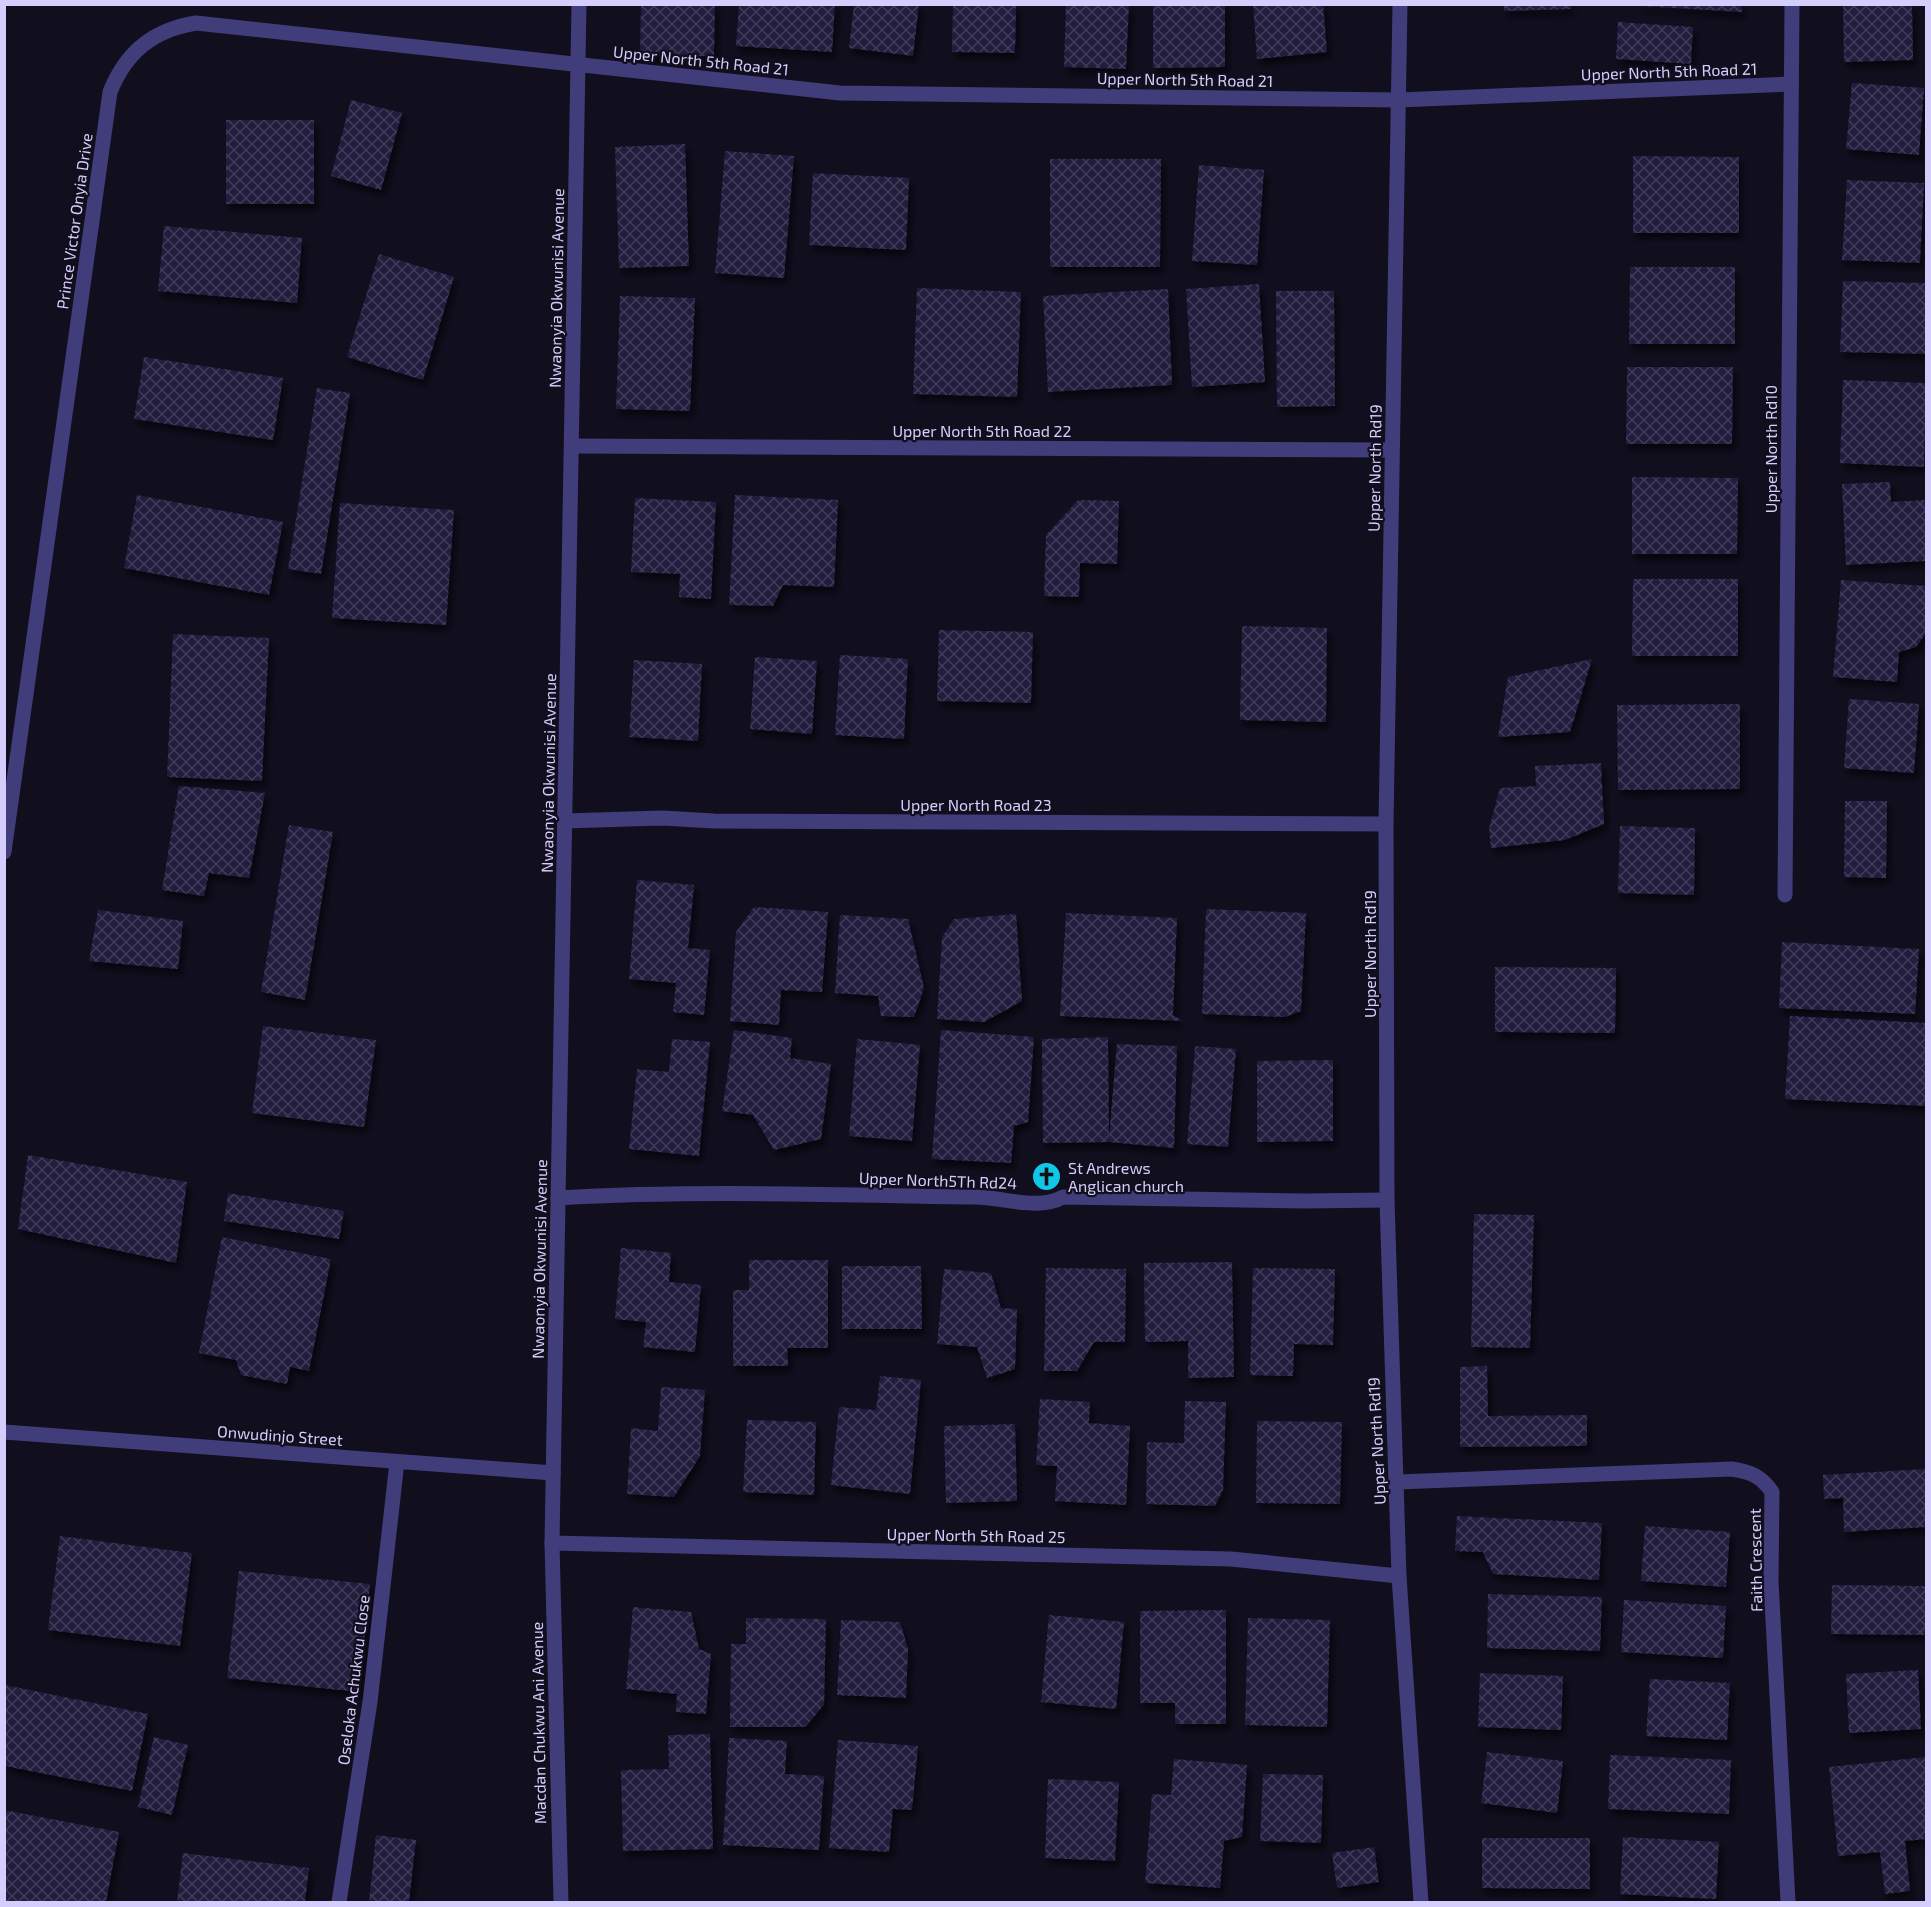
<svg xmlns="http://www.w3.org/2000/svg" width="1931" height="1907" font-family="'Exo 2',sans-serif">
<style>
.building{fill:url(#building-cross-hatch);filter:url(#shadow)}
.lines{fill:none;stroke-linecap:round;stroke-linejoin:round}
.minor{stroke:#413c7a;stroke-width:15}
.labels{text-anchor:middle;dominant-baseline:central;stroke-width:4.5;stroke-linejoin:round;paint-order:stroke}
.street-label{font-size:16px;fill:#d5cefc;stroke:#110e1e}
.poi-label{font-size:16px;fill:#d5cefc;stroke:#110e1e;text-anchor:start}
</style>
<defs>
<pattern id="building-cross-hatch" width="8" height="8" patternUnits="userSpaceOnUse" patternTransform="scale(1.5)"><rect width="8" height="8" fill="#231b3e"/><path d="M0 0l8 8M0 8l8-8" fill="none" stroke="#423b5b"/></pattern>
<filter id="shadow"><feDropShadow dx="3.5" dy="6" stdDeviation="3" flood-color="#0009"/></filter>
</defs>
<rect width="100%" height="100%" fill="#110e1e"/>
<g class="building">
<path d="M 641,4 L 715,4 L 714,56 L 640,56 Z"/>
<path d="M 739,4 L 835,4 L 832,52 L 736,46 Z"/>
<path d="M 854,4 L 919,4 L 913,56 L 849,48 Z"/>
<path d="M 953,4 L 1016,4 L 1015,53 L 952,52 Z"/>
<path d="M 1066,4 L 1129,4 L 1126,69 L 1064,67 Z"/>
<path d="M 1153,4 L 1225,4 L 1225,67 L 1153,68 Z"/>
<path d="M 1253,4 L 1323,4 L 1327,52 L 1257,59 Z"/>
<path d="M 1504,4 L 1571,4 L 1571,9 L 1504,11 Z"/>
<path d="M 1640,4 L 1741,4 L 1742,12 L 1640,6 Z"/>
<path d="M 1843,4 L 1912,4 L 1913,60 L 1844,62 Z"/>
<path d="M 1618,22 L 1693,27 L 1691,64 L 1616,59 Z"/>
<path d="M 1852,83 L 1924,88 L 1919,155 L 1846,149 Z"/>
<path d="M 351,100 L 402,113 L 381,190 L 331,176 Z"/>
<rect x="226" y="120" width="88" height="84"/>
<path d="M 685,144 L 689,266 L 619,268 L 615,147 Z"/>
<path d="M 725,151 L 794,156 L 784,278 L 715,273 Z"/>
<path d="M 1633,156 L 1739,157 L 1739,233 L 1633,233 Z"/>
<path d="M 1050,159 L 1161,159 L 1160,267 L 1050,267 Z"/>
<path d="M 1199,165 L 1264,170 L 1257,265 L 1192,261 Z"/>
<path d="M 813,173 L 909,178 L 906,250 L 809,245 Z"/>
<path d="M 1847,180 L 1924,183 L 1920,263 L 1842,260 Z"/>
<path d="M 164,226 L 302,238 L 297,303 L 158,291 Z"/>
<path d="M 379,254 L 454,277 L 423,380 L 347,357 Z"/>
<path d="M 1630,267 L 1735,267 L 1735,344 L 1629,344 Z"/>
<path d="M 1843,281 L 1926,283 L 1926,354 L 1840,352 Z"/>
<path d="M 1259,284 L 1265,382 L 1192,387 L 1186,289 Z"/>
<path d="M 917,288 L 1021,292 L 1017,397 L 913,394 Z"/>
<path d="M 1168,289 L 1172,385 L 1048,392 L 1043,296 Z"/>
<path d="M 1276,291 L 1334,291 L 1335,406 L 1277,407 Z"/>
<path d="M 620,296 L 695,298 L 690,411 L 616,409 Z"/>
<path d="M 144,357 L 283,378 L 273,440 L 134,419 Z"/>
<path d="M 1627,367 L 1733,367 L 1732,444 L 1626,444 Z"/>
<path d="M 1843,380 L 1926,383 L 1924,467 L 1840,463 Z"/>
<path d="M 317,388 L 350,393 L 321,574 L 288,569 Z"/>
<path d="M 1632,477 L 1738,478 L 1737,554 L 1632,554 Z"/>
<path d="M 1890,482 L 1891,502 L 1926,500 L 1926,561 L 1846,565 L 1842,484 Z"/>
<path d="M 137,495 L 283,522 L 269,595 L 124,568 Z"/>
<path d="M 735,495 L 838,500 L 834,587 L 783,585 L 773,606 L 729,605 Z"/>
<path d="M 635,498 L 716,502 L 711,599 L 679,597 L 680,574 L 631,572 Z"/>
<path d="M 1078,500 L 1119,501 L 1117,564 L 1080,563 L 1079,597 L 1044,596 L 1046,535 Z"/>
<path d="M 340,503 L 454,510 L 446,625 L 332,618 Z"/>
<path d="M 1633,579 L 1738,579 L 1738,656 L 1632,656 Z"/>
<path d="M 1841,580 L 1926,586 L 1926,633 L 1916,647 L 1899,652 L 1897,682 L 1833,677 Z"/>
<path d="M 1242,626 L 1327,628 L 1326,722 L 1240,720 Z"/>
<path d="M 939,630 L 1033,632 L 1031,703 L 937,701 Z"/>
<path d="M 173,634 L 269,638 L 262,781 L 167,777 Z"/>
<path d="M 840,655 L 908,659 L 904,739 L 835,735 Z"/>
<path d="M 755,657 L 817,661 L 812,734 L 750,729 Z"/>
<path d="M 1592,659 L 1570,732 L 1498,737 L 1508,677 Z"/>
<path d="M 634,660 L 702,664 L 698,741 L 629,737 Z"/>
<path d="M 1849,699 L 1919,704 L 1914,773 L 1844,768 Z"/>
<path d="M 1740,704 L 1740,789 L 1618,790 L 1617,705 Z"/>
<path d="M 1601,763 L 1604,824 L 1565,840 L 1491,848 L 1489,829 L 1500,788 L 1536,786 L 1535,766 Z"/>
<path d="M 179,786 L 265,793 L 249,878 L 209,873 L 204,896 L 162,890 Z"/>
<path d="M 1845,801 L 1887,801 L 1886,878 L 1844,877 Z"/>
<path d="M 289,825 L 333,832 L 305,1000 L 261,992 Z"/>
<path d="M 1620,826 L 1695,828 L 1694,895 L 1618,893 Z"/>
<path d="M 637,880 L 694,885 L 688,948 L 710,950 L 704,1015 L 673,1012 L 676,983 L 629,979 Z"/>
<path d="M 754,907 L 828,912 L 822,992 L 781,990 L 779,1025 L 730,1021 L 736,932 Z"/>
<path d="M 1206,909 L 1306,913 L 1301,1011 L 1285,1017 L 1202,1014 Z"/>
<path d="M 98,910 L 183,921 L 178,969 L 89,961 Z"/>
<path d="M 1066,913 L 1177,918 L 1173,1015 L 1183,1021 L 1060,1016 Z"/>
<path d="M 1016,914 L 1022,1001 L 984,1022 L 937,1019 L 942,937 L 954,919 Z"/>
<path d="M 840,915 L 908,919 L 924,988 L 914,1017 L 881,1016 L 878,996 L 835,993 Z"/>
<path d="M 1782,942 L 1919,949 L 1915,1014 L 1779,1008 Z"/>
<path d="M 1495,967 L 1616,968 L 1615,1033 L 1495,1032 Z"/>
<path d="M 1790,1016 L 1926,1023 L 1926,1106 L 1785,1099 Z"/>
<path d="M 263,1026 L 376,1040 L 364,1127 L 252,1113 Z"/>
<path d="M 734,1030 L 792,1038 L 790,1058 L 831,1064 L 821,1139 L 774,1150 L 753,1115 L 722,1111 Z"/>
<path d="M 941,1030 L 1034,1037 L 1028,1122 L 1014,1126 L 1011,1163 L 932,1159 Z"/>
<path d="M 1108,1037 L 1109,1138 L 1117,1044 L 1177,1046 L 1174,1148 L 1109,1142 L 1043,1143 L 1042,1039 Z"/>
<path d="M 672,1039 L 710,1042 L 699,1156 L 629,1149 L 637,1069 L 669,1072 Z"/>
<path d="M 857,1039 L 920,1045 L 912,1141 L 849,1136 Z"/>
<path d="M 1195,1046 L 1236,1049 L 1228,1147 L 1187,1144 Z"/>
<path d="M 1333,1060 L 1333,1141 L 1257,1142 L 1257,1061 Z"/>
<path d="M 28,1155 L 187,1182 L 176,1263 L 18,1229 Z"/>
<path d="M 228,1193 L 344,1211 L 339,1239 L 224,1221 Z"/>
<path d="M 1474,1214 L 1534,1215 L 1530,1348 L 1471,1347 Z"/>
<path d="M 222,1237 L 331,1259 L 309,1371 L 290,1367 L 287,1384 L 241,1375 L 236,1360 L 199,1353 Z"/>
<path d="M 621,1248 L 671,1253 L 669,1282 L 701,1285 L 695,1352 L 643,1347 L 646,1322 L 615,1319 Z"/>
<path d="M 749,1260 L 828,1260 L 828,1348 L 787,1348 L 788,1366 L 733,1366 L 733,1290 L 749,1290 Z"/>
<path d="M 1232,1262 L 1234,1377 L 1188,1378 L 1188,1341 L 1145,1342 L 1144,1263 Z"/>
<path d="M 842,1266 L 921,1266 L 922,1329 L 842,1329 Z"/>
<path d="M 1046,1268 L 1126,1269 L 1125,1342 L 1094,1342 L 1077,1371 L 1044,1371 Z"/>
<path d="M 1253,1268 L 1335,1269 L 1333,1345 L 1294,1344 L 1293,1376 L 1250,1375 Z"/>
<path d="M 944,1269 L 991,1273 L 1001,1308 L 1017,1309 L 1015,1369 L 987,1378 L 977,1347 L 937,1344 Z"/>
<path d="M 1487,1366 L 1488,1416 L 1587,1415 L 1587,1446 L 1460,1447 L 1460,1367 Z"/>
<path d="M 880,1376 L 921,1380 L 910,1494 L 831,1485 L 839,1407 L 876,1410 Z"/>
<path d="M 661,1387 L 705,1390 L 700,1456 L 674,1497 L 627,1494 L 631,1428 L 658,1431 Z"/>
<path d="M 1040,1399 L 1090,1402 L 1089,1423 L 1130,1426 L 1126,1505 L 1055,1501 L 1057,1466 L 1036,1465 Z"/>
<path d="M 1185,1401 L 1226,1402 L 1223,1490 L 1215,1506 L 1146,1504 L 1147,1442 L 1184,1443 Z"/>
<path d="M 747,1420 L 816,1422 L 814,1495 L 743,1492 Z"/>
<path d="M 1257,1421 L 1342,1422 L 1340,1504 L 1256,1503 Z"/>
<path d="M 1015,1424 L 1017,1501 L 946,1503 L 944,1426 Z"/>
<path d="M 1926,1469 L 1926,1527 L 1844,1532 L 1843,1498 L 1824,1499 L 1823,1475 Z"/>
<path d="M 1457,1516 L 1602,1523 L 1599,1580 L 1493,1574 L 1483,1552 L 1455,1551 Z"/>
<path d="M 1645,1526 L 1730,1532 L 1726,1587 L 1641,1581 Z"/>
<path d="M 60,1536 L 192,1553 L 180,1646 L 48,1630 Z"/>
<path d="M 239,1571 L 370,1584 L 359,1692 L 227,1678 Z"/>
<path d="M 1832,1585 L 1926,1586 L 1926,1635 L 1831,1634 Z"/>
<path d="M 1488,1594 L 1602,1597 L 1600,1651 L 1487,1648 Z"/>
<path d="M 1624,1600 L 1726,1606 L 1723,1658 L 1621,1652 Z"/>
<path d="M 633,1607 L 691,1612 L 699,1649 L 711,1654 L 706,1714 L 676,1712 L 677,1694 L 626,1689 Z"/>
<path d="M 1226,1610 L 1226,1724 L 1175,1724 L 1175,1703 L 1140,1703 L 1140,1611 Z"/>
<path d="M 1049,1615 L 1124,1622 L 1116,1709 L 1041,1702 Z"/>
<path d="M 746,1618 L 826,1619 L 824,1705 L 805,1727 L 730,1727 L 731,1644 L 746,1644 Z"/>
<path d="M 1248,1618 L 1330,1620 L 1327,1727 L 1245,1725 Z"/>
<path d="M 841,1620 L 900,1622 L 908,1649 L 906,1698 L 837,1695 Z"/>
<path d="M 1918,1670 L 1921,1729 L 1849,1733 L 1846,1674 Z"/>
<path d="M 1480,1673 L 1563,1676 L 1561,1730 L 1478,1727 Z"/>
<path d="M 1650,1679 L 1730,1683 L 1727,1740 L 1646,1736 Z"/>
<path d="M 5,1685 L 148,1714 L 132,1791 L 5,1766 Z"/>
<path d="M 710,1734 L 713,1849 L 623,1851 L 621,1770 L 669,1769 L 668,1735 Z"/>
<path d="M 154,1737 L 188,1745 L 172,1815 L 138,1807 Z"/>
<path d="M 729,1738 L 787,1741 L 785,1774 L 824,1776 L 819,1850 L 723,1845 Z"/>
<path d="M 838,1740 L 918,1746 L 912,1810 L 893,1809 L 889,1852 L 829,1848 Z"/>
<path d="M 1487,1752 L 1563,1761 L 1557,1813 L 1481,1803 Z"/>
<path d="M 1610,1755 L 1731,1760 L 1729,1814 L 1608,1809 Z"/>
<path d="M 1926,1757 L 1926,1839 L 1905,1841 L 1910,1891 L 1885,1894 L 1880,1852 L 1838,1856 L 1829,1767 Z"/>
<path d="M 1174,1759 L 1247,1765 L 1242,1837 L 1224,1841 L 1220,1888 L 1145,1883 L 1152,1794 L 1171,1795 Z"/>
<path d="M 1263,1774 L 1323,1775 L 1321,1843 L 1260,1841 Z"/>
<path d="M 1048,1779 L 1119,1782 L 1115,1861 L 1045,1858 Z"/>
<path d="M 4,1810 L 119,1832 L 106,1902 L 4,1902 Z"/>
<path d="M 376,1835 L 416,1840 L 409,1902 L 369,1902 Z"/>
<path d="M 1623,1837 L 1719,1842 L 1716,1899 L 1620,1894 Z"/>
<path d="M 1482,1838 L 1590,1838 L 1590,1889 L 1482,1888 Z"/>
<path d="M 1374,1847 L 1379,1882 L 1337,1888 L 1332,1853 Z"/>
<path d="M 183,1853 L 309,1868 L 305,1902 L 177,1902 Z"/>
</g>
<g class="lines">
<g class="minor">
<path d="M 1400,4 L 1386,824 L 1387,1200 L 1399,1576 L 1421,1902"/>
<path d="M 572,446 L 1392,450"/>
<path d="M 565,821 L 662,818 L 714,821 L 1386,824"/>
<path d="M 4,852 L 110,92 C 126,52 153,30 196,23 L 840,93 L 1399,100 L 1791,84"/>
<path d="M 1785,895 L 1792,4"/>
<path d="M 558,1198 C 697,1190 836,1195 974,1197 C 1003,1197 1038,1211 1063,1197 L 1305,1201 L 1387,1200"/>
<path d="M 4,1432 L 553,1473"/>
<path d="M 1398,1482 L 1732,1469 C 1751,1472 1761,1476 1772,1492 L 1771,1582 L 1788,1902"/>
<path d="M 552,1543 L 1231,1559 L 1399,1576"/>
<path d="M 339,1902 L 370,1702 L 397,1462"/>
<path d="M 561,1902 L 552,1543 L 579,4"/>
</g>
</g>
<defs>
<symbol id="church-disc" viewBox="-11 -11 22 22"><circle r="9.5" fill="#10c8e6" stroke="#110e1e"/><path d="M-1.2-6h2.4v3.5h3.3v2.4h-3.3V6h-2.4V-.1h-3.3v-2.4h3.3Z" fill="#111"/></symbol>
</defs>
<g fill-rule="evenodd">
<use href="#church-disc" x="1030" y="1160" width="33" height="33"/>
</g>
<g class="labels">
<g class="street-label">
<text transform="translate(701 60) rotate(6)">Upper North 5th Road 21</text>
<text transform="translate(1669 71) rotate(-2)">Upper North 5th Road 21</text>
<text transform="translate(1185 79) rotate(1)">Upper North 5th Road 21</text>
<text transform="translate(74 221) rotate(-82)">Prince Victor Onyia Drive</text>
<text transform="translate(556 288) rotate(-89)">Nwaonyia Okwunisi Avenue</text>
<text x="982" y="430">Upper North 5th Road 22</text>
<text transform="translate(1770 449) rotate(-90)">Upper North Rd10</text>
<text transform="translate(1374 468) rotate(-89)">Upper North Rd19</text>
<text transform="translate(548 773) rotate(-89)">Nwaonyia Okwunisi Avenue</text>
<text x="976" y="804">Upper North Road 23</text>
<text transform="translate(1369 954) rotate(-90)">Upper North Rd19</text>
<text transform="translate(938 1180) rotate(2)">Upper North5Th Rd24</text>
<text transform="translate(539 1259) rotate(-89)">Nwaonyia Okwunisi Avenue</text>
<text transform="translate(280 1435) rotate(4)">Onwudinjo Street</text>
<text transform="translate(1376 1441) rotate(-93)">Upper North Rd19</text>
<text transform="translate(976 1535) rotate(1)">Upper North 5th Road 25</text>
<text transform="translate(1755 1560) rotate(-91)">Faith Crescent</text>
<text transform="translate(353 1680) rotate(-83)">Oseloka Achukwu Close</text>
<text transform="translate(538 1723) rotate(-91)">Macdan Chukwu Ani Avenue</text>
</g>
<g class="poi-label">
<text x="1068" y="1167">St Andrews<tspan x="1068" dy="18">Anglican church</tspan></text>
</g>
</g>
<rect width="1931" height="1907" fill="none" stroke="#d5cefc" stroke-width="12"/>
</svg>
